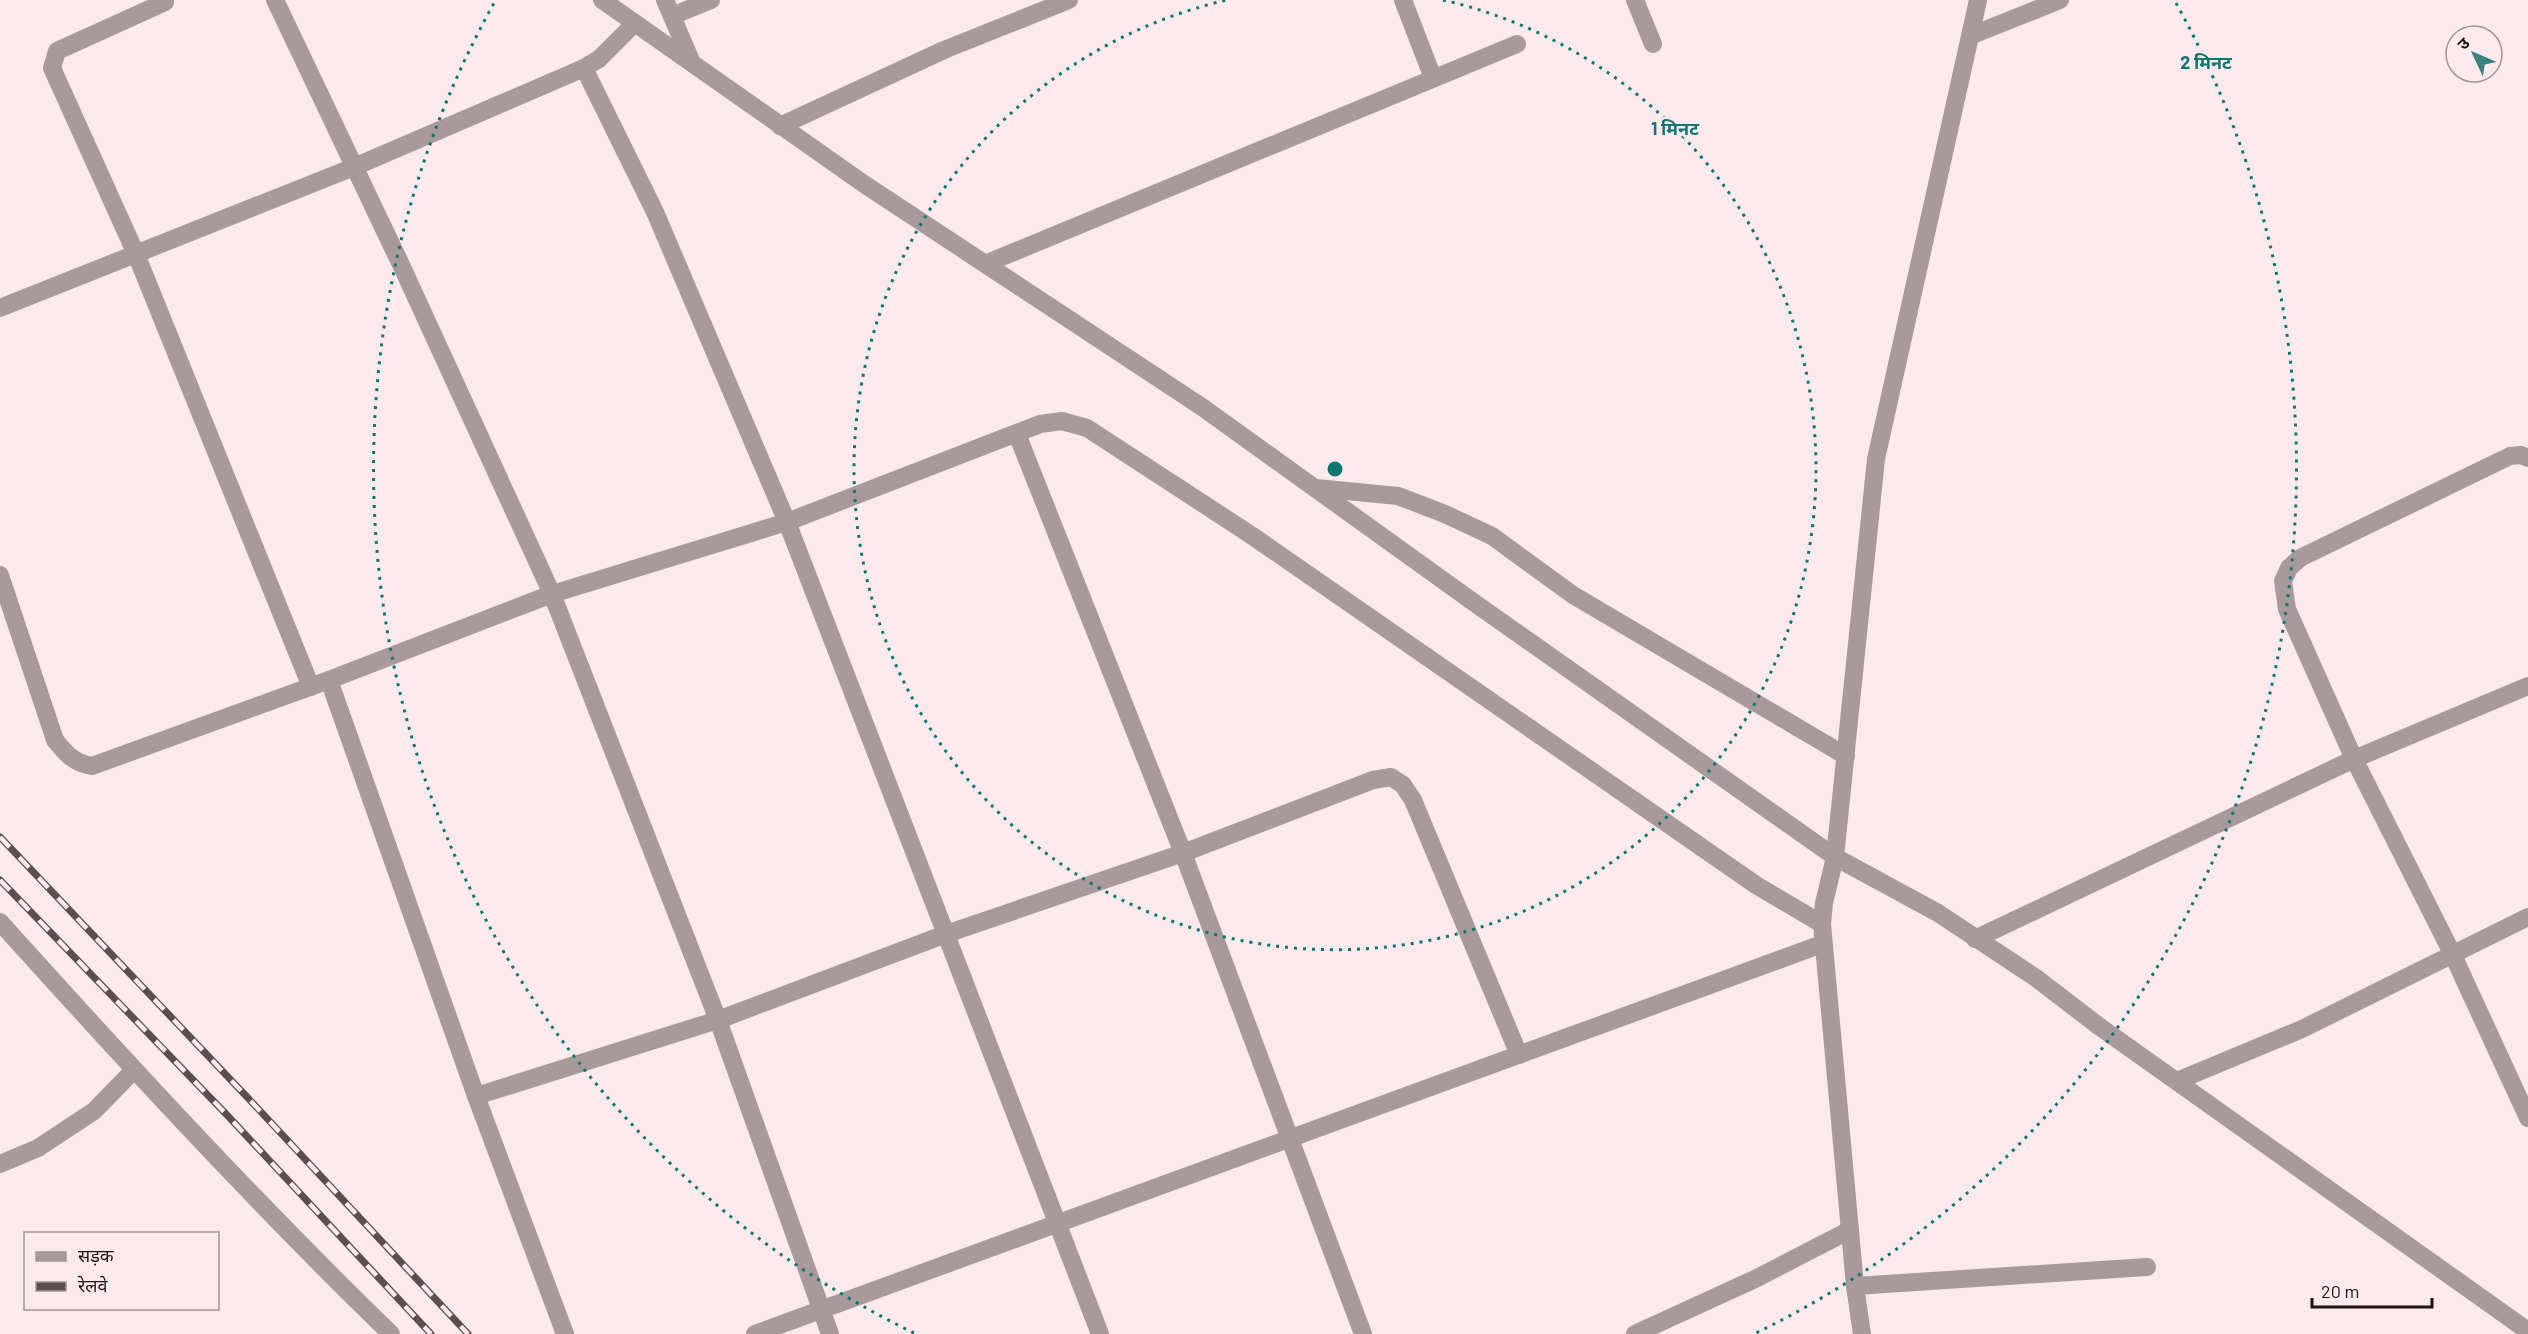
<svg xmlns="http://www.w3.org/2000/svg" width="2528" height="1334" font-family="Barlow,'Noto Sans Devanagari',sans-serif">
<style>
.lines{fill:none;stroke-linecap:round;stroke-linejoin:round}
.minor{stroke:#a7999c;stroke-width:18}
.rail-casing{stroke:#5b4e51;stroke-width:7}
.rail{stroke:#fce9ed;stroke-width:4.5;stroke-dasharray:14;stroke-linecap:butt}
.ring{fill:none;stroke:#0f766e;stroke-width:3;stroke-dasharray:3 6}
.centre{fill:#0f766e;stroke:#fce9ed;stroke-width:3}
.ring-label{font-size:18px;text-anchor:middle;font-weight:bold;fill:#0f766e;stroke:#fce9ed;stroke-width:5;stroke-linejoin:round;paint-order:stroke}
</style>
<rect width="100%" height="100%" fill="#fce9ed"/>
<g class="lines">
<g class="minor">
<path d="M 275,0 L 403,269 L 552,594 L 718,1020 L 830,1334"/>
<path d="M 602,0 L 864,184 L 1202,407 L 1476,604 L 1835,857 L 1938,913 L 2036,978 L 2100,1027 L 2528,1331"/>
<path d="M 665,0 L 692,63"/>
<path d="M 1403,0 L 1433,78"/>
<path d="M 1635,0 L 1653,44"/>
<path d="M 165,2 L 57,51 L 52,68 L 136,254 L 311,687"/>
<path d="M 672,16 L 711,0"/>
<path d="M 1970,36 L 2060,0"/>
<path d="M 584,68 L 655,212 L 787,522 L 1100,1334"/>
<path d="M 780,126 L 944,50 L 1069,0"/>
<path d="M 985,264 L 1517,44"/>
<path d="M 0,308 L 354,167 L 584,68 L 599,59 L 635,23"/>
<path d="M 1017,434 L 1183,853 L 1363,1334"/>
<path d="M 2528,458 L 2521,455 L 2510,456 L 2300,558 L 2289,568 L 2283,581 L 2287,609 L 2354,759 L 2452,953 L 2528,1118"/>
<path d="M 1316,488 L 1398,496 L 1445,514 L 1492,536 L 1573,595 L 1846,756"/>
<path d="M 0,575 L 55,740 C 66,754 74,763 92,766 L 329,680 L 552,594 L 787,522 L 1040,424 L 1062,421 L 1087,428 L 1251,535 L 1756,885 L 1822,924"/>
<path d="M 329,680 L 476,1096 L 565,1334"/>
<path d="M 0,922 C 127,1063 255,1202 391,1334"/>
<path d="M 1975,939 L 2354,759 L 2528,686"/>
<path d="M 2177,1081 L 2302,1029 L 2528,917"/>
<path d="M 476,1096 L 718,1020 L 946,934 L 1183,853 L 1373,780 L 1391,777 L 1403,785 L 1413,800 L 1519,1055"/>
<path d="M 0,1164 L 38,1148 L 94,1111 L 134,1070"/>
<path d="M 1855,1286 L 2147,1267"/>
<path d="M 755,1334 L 1822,944"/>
<path d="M 1635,1334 L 1755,1279 L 1850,1230"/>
<path d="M 1862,1334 L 1855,1286 L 1822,924 L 1824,903 L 1835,857 L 1876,459 L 1978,0"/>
</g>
<defs>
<g id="rail">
<path d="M 0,837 L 248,1098 L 468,1334"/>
<path d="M 0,880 L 227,1115 L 431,1334"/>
</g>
</defs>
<use href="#rail" class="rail-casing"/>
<use href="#rail" class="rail"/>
</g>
<g class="ring">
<path d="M1443 0A481 481 0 1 1 1227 0"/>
<path d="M914 1333A961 961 0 0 1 494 3M2176 3A961 961 0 0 1 1756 1333"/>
</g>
<circle cx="1335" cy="469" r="9" class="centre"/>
<g class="ring-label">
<text x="2206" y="69">2 मिनट</text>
<text x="1675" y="135">1 मिनट</text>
</g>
<rect x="24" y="1232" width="195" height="78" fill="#fce9ed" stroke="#a39397" stroke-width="1.5"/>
<rect x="36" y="1252" width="30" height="9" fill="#a7999c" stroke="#a39397" stroke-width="1.5"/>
<text x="78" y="1262" font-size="18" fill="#1d1315">सड़क</text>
<rect x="36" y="1282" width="30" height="9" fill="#5b4e51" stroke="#a39397" stroke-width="1.5"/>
<text x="78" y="1292" font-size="18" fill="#1d1315">रेलवे</text>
<g transform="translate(2474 54) rotate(314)"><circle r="28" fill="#fce9ed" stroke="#a39397" stroke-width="1.5"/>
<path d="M0-4.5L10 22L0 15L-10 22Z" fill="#3a827e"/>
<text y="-9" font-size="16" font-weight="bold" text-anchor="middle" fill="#1d1315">उ</text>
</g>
<path d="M2312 1298v9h120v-9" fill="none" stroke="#1d1315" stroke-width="3"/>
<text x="2321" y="1298" font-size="18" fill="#1d1315" stroke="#fce9ed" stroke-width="4.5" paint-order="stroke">20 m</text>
</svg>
